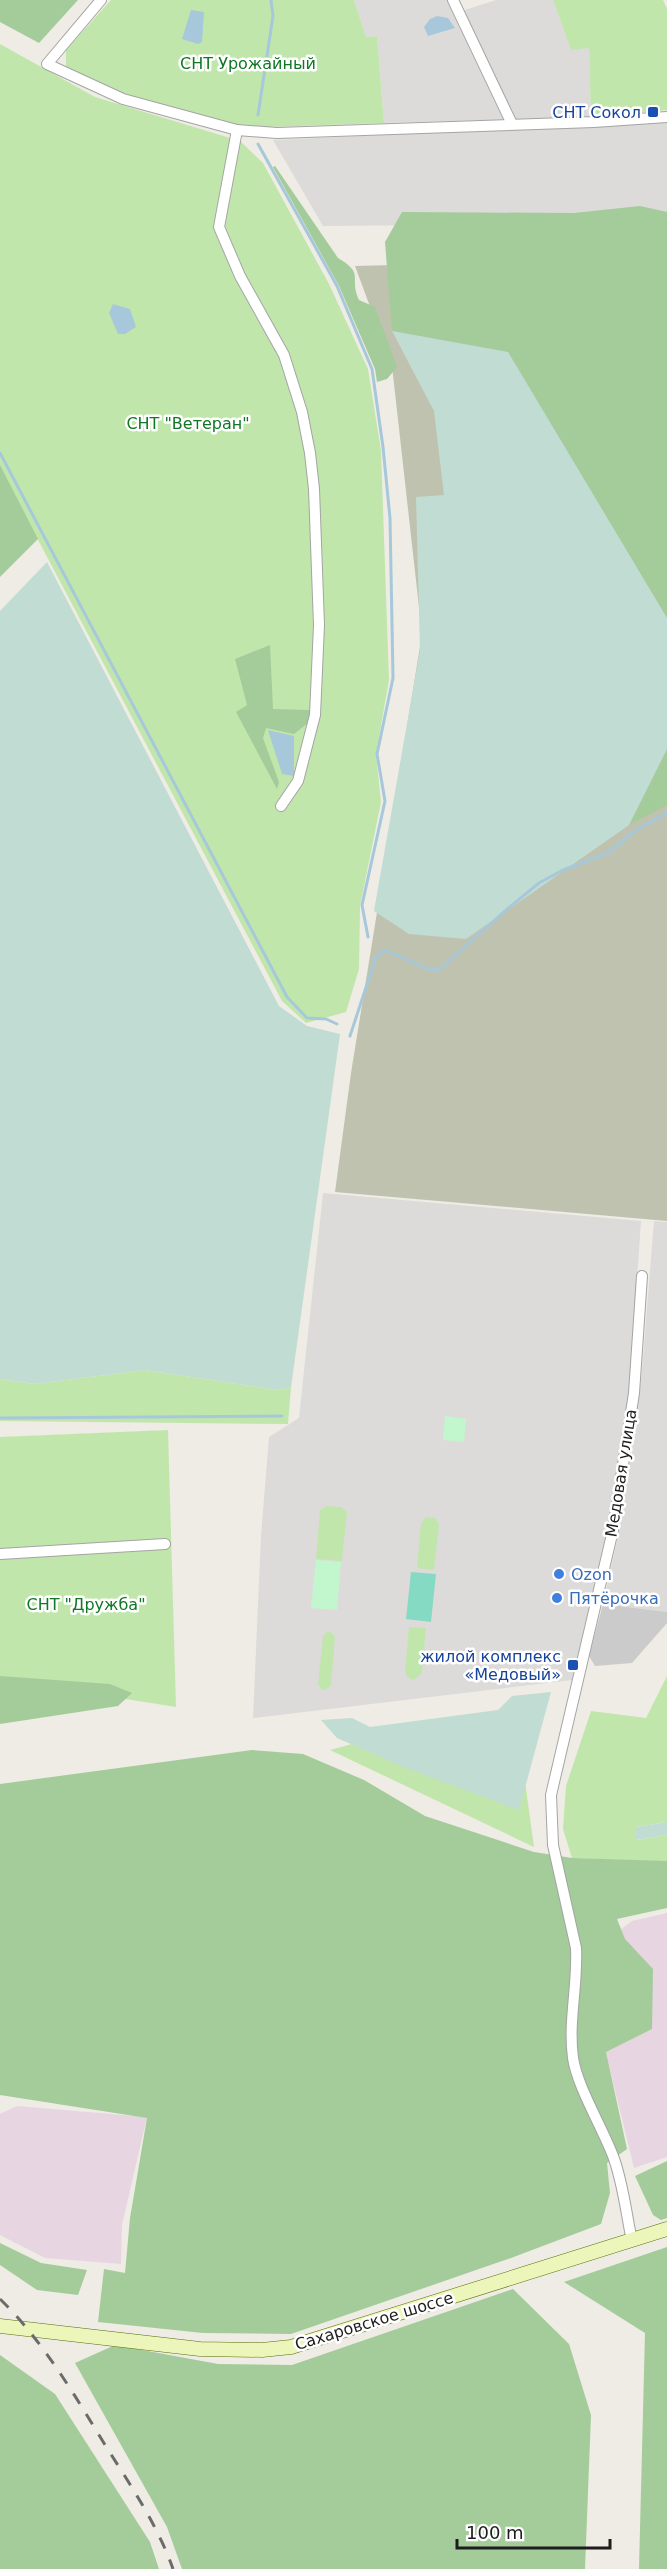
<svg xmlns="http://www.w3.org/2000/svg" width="667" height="2569" font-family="'DejaVu Sans',sans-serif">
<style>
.residential{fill:#dcdbda}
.industrial{fill:#e7d6e2}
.religious{fill:#cbcbcb}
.construction{fill:#c0c2b0}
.grass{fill:#c1e6ac}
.forest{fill:#a3cc9a}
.wetland{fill:#c1dcd3}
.park{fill:#c2f7cd}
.pitch{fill:#85dac4}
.water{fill:#a6c8da}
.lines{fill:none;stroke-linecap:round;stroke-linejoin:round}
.stream{stroke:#a6c8da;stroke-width:3}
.street-casing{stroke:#a4a4a4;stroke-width:12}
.secondary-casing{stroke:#586f0a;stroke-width:15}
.street{stroke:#fff;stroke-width:10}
.secondary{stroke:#ecf6ba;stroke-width:14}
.rail{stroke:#6b6b6b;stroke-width:3;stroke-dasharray:12 12;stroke-linecap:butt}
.transit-dot{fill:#1a4fb4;stroke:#fff;stroke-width:2}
.shop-dot{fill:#3f7fe0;stroke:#fff;stroke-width:2}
.labels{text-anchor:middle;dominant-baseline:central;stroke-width:5;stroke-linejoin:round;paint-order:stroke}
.park-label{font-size:16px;fill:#107725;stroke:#fff}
.transit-label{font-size:16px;fill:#164399;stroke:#fff;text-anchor:end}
.street-label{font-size:16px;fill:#1d1d1d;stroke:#fff}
.shop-label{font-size:16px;fill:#366cbe;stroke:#fff;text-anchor:start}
</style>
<rect width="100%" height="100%" fill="#eeece4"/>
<g class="residential">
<path d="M 354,0 L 447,0 L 455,13 L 496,0 L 553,0 L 571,50 L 589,47 L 591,117 L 384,123 L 377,36 L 366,37 Z"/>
<path d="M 667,122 L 667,223 L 323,226 L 273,140 Z"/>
<path d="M 323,1193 L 641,1221 L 630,1382 L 616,1476 L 604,1549 L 572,1680 L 253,1718 L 261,1536 L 269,1437 L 299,1418 Z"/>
<path d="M 654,1221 L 667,1222 L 667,1612 L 603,1604 L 619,1531 L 641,1383 Z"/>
</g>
<g class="industrial">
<path d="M 667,1913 L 667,2157 L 634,2168 L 604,2045 L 602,1943 L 632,1921 Z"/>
<path d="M 17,2106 L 147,2117 L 122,2225 L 121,2264 L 45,2258 L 0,2235 L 0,2114 Z"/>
</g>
<path class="religious" d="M 603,1604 L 667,1612 L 667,1623 L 632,1663 L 595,1666 L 589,1656 Z"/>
<path class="construction" d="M 545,261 L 667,495 L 667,1221 L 335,1192 L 351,1073 L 422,634 L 392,366 L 355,266 Z"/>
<g class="grass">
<path d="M 111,0 L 354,0 L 366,37 L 377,36 L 384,123 L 242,128 L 124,97 L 66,69 L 66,50 Z"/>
<path d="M 553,0 L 663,0 L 667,9 L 667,110 L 591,117 L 589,48 L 571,50 Z"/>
<path d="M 0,44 L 95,97 L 240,141 L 263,163 L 329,284 L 368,369 L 381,451 L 389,680 L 376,754 L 381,802 L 360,906 L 359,969 L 346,1012 L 306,1023 L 282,1001 L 0,468 Z"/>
<path d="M 145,1370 L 278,1390 L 291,1387 L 288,1424 L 0,1421 L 0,1379 L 34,1384 Z"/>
<path d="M 168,1430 L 176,1707 L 0,1679 L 0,1437 Z"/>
<path d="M 327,1506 L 341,1507 L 347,1512 L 342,1561 L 316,1559 L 320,1510 Z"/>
<path d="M 426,1517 L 435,1518 L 439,1525 L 434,1570 L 417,1568 L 421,1523 Z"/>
<path d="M 409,1627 L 426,1628 L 422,1673 L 414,1680 L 407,1677 L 405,1671 Z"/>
<path d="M 327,1632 L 331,1632 L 335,1637 L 331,1685 L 325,1690 L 321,1689 L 318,1684 L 323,1636 Z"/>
<path d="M 667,1676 L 667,1822 L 636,1827 L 637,1840 L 667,1835 L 667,1862 L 572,1858 L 563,1829 L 566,1786 L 591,1711 L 646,1718 Z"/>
<path d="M 517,1723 L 534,1847 L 330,1750 L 388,1734 Z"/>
</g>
<g class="forest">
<path d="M 0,0 L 78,0 L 39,43 L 0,22 Z"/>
<path d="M 275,166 L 338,258 C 366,275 348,276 359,300 L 375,307 L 397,367 L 387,379 L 377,382 L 375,369 L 339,286 L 273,167 Z"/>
<path d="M 640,206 L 667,212 L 667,618 L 508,352 L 392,331 L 385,242 L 402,212 L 574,213 Z"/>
<path d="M 0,465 L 38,539 L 0,577 Z"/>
<path d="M 270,645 L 273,709 L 310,710 L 308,723 L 294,734 L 266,728 L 263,738 L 279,782 L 277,789 L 236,712 L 247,705 L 235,659 Z"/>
<path d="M 667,749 L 667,805 L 629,825 Z"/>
<path d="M 0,1676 L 110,1684 L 132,1693 L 118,1706 L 0,1724 Z"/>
<path d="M 252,1750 L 303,1754 L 364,1780 L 425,1816 L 534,1852 L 572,1858 L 667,1861 L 667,1908 L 617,1919 L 625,1939 L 653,1969 L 652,2029 L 606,2052 L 627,2149 L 607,2163 L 610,2193 L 601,2224 L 511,2258 L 291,2334 L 203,2333 L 98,2322 L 104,2269 L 125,2273 L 130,2218 L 147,2118 L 0,2095 L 0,1784 Z"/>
<path d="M 667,2161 L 667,2218 L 661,2220 L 653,2215 L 635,2176 Z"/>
<path d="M 0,2243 L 41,2263 L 87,2270 L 78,2295 L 37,2290 L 0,2265 Z"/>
<path d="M 667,2247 L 667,2569 L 639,2569 L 645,2333 L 564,2282 Z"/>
<path d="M 513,2289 L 569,2344 L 591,2415 L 585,2569 L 182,2569 L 167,2527 L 75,2363 L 115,2345 L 218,2364 L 292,2365 Z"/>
<path d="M 0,2355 L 55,2394 L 150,2542 L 159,2569 L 0,2569 Z"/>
</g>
<g class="wetland">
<path d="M 392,331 L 508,352 L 667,618 L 667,749 L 629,825 L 466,939 L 409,934 L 374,911 L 420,650 L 416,497 L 444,495 L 434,411 Z"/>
<path d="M 47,562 L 279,1006 L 307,1026 L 340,1034 L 291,1387 L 278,1390 L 145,1370 L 34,1384 L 0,1379 L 0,611 Z"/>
<path d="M 551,1692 L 519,1810 L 406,1768 L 337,1738 L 321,1720 L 352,1718 L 370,1727 L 498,1710 L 512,1696 Z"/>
<path d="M 667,1822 L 667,1835 L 636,1840 L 636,1827 Z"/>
</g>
<g class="park">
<path d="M 445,1416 L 466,1419 L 464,1442 L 443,1440 Z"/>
<path d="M 316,1560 L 341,1562 L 337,1610 L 311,1608 Z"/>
</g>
<path class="pitch" d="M 411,1572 L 436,1574 L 431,1622 L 406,1619 Z"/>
<g class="water">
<path d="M 191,10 L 204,12 L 202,42 L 198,44 L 182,39 Z"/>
<path d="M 437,16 L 448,18 L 455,28 L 428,36 L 424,27 L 430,19 Z"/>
<path d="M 113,304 L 130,309 L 136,327 L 125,334 L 118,334 L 109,313 Z"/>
<path d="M 268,730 L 294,736 L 294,776 L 282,774 Z"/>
</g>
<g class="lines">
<g class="stream">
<path d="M 258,115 L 273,16 L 271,0"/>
<path d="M 258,144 L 337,286 L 372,369 L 383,447 L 390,518 L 393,678 L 377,754 L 385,801 L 362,905 L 368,937"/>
<path d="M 0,453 L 287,997 L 307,1018 L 326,1019 L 337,1024"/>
<path d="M 350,1036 L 376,957 L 385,950 L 428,969 L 439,970 L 506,910 L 539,883 L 563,870 L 608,853 L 636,830 L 667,813"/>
<path d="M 0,1418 L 282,1416"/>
</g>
<defs>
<g id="street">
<path d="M 101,0 L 47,64 L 123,99 L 237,130 L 277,133 L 594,122 L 667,117"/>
<path d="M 453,0 L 512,124"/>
<path d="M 237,130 L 219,227 L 240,276 L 284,355 L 302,412 L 310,453 L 314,489 L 319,625 L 315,715 L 298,781 L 281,806"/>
<path d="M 0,1554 L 165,1544"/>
<path d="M 632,2241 C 626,2213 623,2182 613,2156 C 602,2127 577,2086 573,2058 C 568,2021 578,1985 576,1948 L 553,1845 L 551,1795 L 613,1530 L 634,1393 L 642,1276"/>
</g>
<path id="secondary" d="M 0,2326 L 200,2349 L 262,2350 L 291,2347 L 667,2229"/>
</defs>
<use href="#street" class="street-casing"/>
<use href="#secondary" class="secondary-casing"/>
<use href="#street" class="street"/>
<use href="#secondary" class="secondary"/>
<path class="rail" d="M 0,2299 C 44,2342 75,2396 107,2448 C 131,2486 158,2526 173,2569"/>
</g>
<g class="transit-dot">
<rect x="647" y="106" width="12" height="12" rx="3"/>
<rect x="567" y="1659" width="12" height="12" rx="3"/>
</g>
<g class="shop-dot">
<circle cx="559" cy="1574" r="6"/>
<circle cx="557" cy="1598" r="6"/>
</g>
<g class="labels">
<g class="park-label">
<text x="248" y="63">СНТ Урожайный</text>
<text x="188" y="423">СНТ "Ветеран"</text>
<text x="86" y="1604">СНТ "Дружба"</text>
</g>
<g class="transit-label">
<text x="641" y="112">СНТ Сокол</text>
<text x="561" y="1656">жилой комплекс<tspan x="561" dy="18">«Медовый»</tspan></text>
</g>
<g class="street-label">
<text transform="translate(621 1473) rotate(-81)">Медовая улица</text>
<text transform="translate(374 2321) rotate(-17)">Сахаровское шоссе</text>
</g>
<g class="shop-label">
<text x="571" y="1574">Ozon</text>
<text x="569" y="1598">Пятёрочка</text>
</g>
</g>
<path d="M457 2539v9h153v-9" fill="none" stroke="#1d1d1d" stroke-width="3"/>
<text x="466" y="2539" font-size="18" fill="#1d1d1d" stroke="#ffffff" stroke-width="4.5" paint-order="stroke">100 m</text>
</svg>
